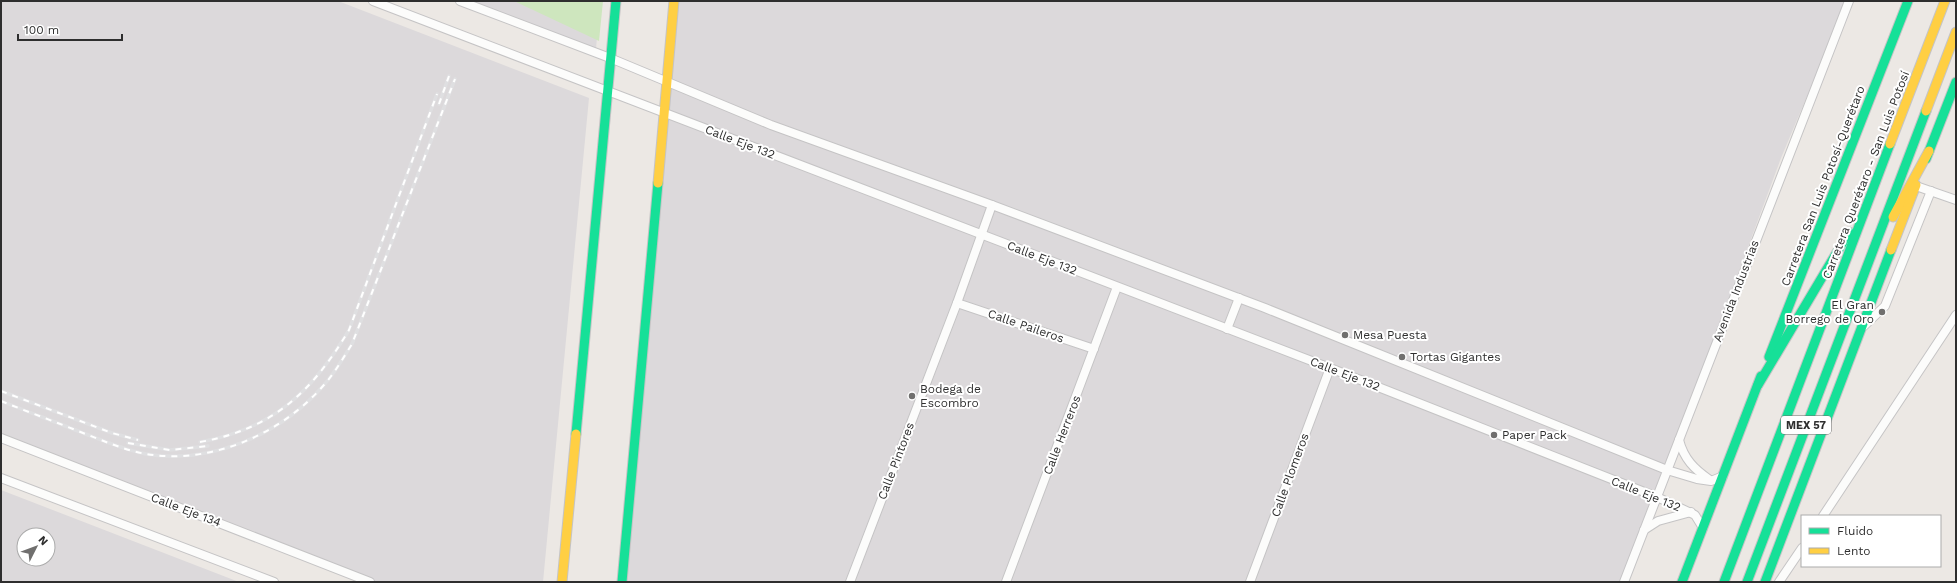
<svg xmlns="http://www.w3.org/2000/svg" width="1957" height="583" font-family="'Work Sans',sans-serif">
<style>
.industrial{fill:#dcd9db;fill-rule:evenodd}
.green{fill:#cee6be}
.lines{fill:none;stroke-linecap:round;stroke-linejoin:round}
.street-casing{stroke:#c5c4c5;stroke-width:10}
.fast-casing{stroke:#c5c4c5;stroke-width:11}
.slow-casing{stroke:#c5c4c5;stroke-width:11}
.street{stroke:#fcfcfb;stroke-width:8}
.fast{stroke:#16e098;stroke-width:9}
.slow{stroke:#ffcf43;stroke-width:9}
.rail-casing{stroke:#dfdfe1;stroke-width:3.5}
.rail{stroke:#fff;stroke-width:2;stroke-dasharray:6;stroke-linecap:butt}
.poi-dot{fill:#706f6e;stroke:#fff;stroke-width:1.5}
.labels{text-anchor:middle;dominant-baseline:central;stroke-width:4;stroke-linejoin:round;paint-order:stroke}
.shield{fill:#fff;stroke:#6d6d6d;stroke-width:1}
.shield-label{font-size:11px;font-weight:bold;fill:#2e2e2e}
.street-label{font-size:12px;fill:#2e2e2e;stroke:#fff}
.poi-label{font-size:12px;fill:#2e2e2e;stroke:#fff;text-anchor:start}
</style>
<rect width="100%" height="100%" fill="#ece8e4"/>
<g class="industrial">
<path d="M 1,1 L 338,1 L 589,98 L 543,582 L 375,582 L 1,437 Z"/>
<path d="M 473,1 L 600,1 L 596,49 Z"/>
<path d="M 677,1 L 1847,1 L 1781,158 L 1672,452 L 1621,582 L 622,582 Z"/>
<path d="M 1,490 L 239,582 L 1,582 ZM 24,535 L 48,535 L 48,559 L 24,559 Z"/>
</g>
<path class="green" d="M 514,1 L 603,1 L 599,41 Z"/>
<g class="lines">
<defs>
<g id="street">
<path d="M 373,1 L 1330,368 L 1657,497 L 1695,515 L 1703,528"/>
<path d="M 460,1 L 610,58 L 771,125 L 992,205 L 1265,308 L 1667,470 L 1697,479 L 1711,481 L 1723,476"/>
<path d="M 1916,186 L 1956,200"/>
<path d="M 957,303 L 1094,349"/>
<path d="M 1864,326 L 1885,306 L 1931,191"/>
<path d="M 1227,329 L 1239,298"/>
<path d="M 1,438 L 370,582"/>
<path d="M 1679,440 C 1684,459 1694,469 1710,480"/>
<path d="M 1,478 L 274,582"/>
<path d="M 1823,516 L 1956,315"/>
<path d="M 1644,530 L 1658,521 L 1691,512"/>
<path d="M 850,582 L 957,303 L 992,205"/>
<path d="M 1006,582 L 1117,287"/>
<path d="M 1250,582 L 1330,368"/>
<path d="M 1624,582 L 1849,1"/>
<path d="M 1779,582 L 1802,548"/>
</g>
<g id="fast">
<path d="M 1926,159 L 1956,82"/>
<path d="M 1769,357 L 1908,1"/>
<path d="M 1758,385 L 1849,232"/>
<path d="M 576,434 L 616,1"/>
<path d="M 622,582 L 658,183"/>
<path d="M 1682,582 L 1761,376"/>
<path d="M 1724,582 L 1890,144"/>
<path d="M 1747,582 L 1926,111"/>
<path d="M 1765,582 L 1891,250"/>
</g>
<g id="slow">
<path d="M 1926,111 L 1956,32"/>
<path d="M 1890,144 L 1945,1"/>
<path d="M 658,183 L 674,1"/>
<path d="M 1893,217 L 1929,151"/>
<path d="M 1891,250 L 1916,185"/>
<path d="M 562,582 L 576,434"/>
</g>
</defs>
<use href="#street" class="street-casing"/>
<use href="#fast" class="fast-casing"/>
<use href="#slow" class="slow-casing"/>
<use href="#street" class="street"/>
<use href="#fast" class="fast"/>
<use href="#slow" class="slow"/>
<defs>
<g id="rail">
<path d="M 439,104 L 449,76"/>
<path d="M 1,391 L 112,433 L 138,440"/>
<path d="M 1,401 C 28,412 56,422 83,433 C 104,441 124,450 146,454 C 211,465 281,434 323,386 C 335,373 343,358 352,344 L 455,79"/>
<path d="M 200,442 C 273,429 312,392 349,330 L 437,94"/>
<path d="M 128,443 L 170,450 L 208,446"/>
</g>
</defs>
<use href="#rail" class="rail-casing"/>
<use href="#rail" class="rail"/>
</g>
<g class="poi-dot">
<circle cx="1882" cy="312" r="4"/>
<circle cx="1345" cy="335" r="4"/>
<circle cx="1402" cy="357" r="4"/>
<circle cx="912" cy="396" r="4"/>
<circle cx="1494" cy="435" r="4"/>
</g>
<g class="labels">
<rect class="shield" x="1781" y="416" width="50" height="18" rx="3"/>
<g class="shield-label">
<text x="1806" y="425">MEX 57</text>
</g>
<g class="street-label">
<text transform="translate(740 142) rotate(21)">Calle Eje 132</text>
<text transform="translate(1866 175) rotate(-69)">Carretera Querétaro - San Luis Potosí</text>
<text transform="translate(1823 186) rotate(-69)">Carretera San Luis Potosí-Querétaro</text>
<text transform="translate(1042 258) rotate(21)">Calle Eje 132</text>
<text transform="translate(1736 291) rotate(-69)">Avenida Industrias</text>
<text transform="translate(1026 326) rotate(19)">Calle Paileros</text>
<text transform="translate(1345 374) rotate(21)">Calle Eje 132</text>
<text transform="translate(1062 435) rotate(-69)">Calle Herreros</text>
<text transform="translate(896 461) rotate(-69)">Calle Pintores</text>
<text transform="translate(1290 475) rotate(-70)">Calle Plomeros</text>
<text transform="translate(1646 494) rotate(22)">Calle Eje 132</text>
<text transform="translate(186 510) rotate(21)">Calle Eje 134</text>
</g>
<g class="poi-label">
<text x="1874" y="305" text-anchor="end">El Gran<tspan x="1874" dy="14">Borrego de Oro</tspan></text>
<text x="1353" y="335">Mesa Puesta</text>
<text x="1410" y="357">Tortas Gigantes</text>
<text x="920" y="389">Bodega de<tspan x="920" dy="14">Escombro</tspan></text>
<text x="1502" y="435">Paper Pack</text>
</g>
</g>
<rect width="1957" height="583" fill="none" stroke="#2e2e2e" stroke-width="4"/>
<rect x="1801" y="515" width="140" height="52" fill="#ffffff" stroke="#ababab"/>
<rect x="1809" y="528" width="20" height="6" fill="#16e098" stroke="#ababab"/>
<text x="1837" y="535" font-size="12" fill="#2e2e2e">Fluido</text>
<rect x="1809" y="548" width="20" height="6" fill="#ffcf43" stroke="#ababab"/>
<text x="1837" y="555" font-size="12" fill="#2e2e2e">Lento</text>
<g transform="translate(36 547) rotate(48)"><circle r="19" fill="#ffffff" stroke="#ababab"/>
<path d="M0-3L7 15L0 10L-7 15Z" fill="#706f6e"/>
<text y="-6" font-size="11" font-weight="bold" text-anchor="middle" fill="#2e2e2e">N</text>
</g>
<path d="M18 34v6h104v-6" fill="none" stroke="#2e2e2e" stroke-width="2"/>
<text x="24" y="34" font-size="12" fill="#2e2e2e" stroke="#ffffff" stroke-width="3" paint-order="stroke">100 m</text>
</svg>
